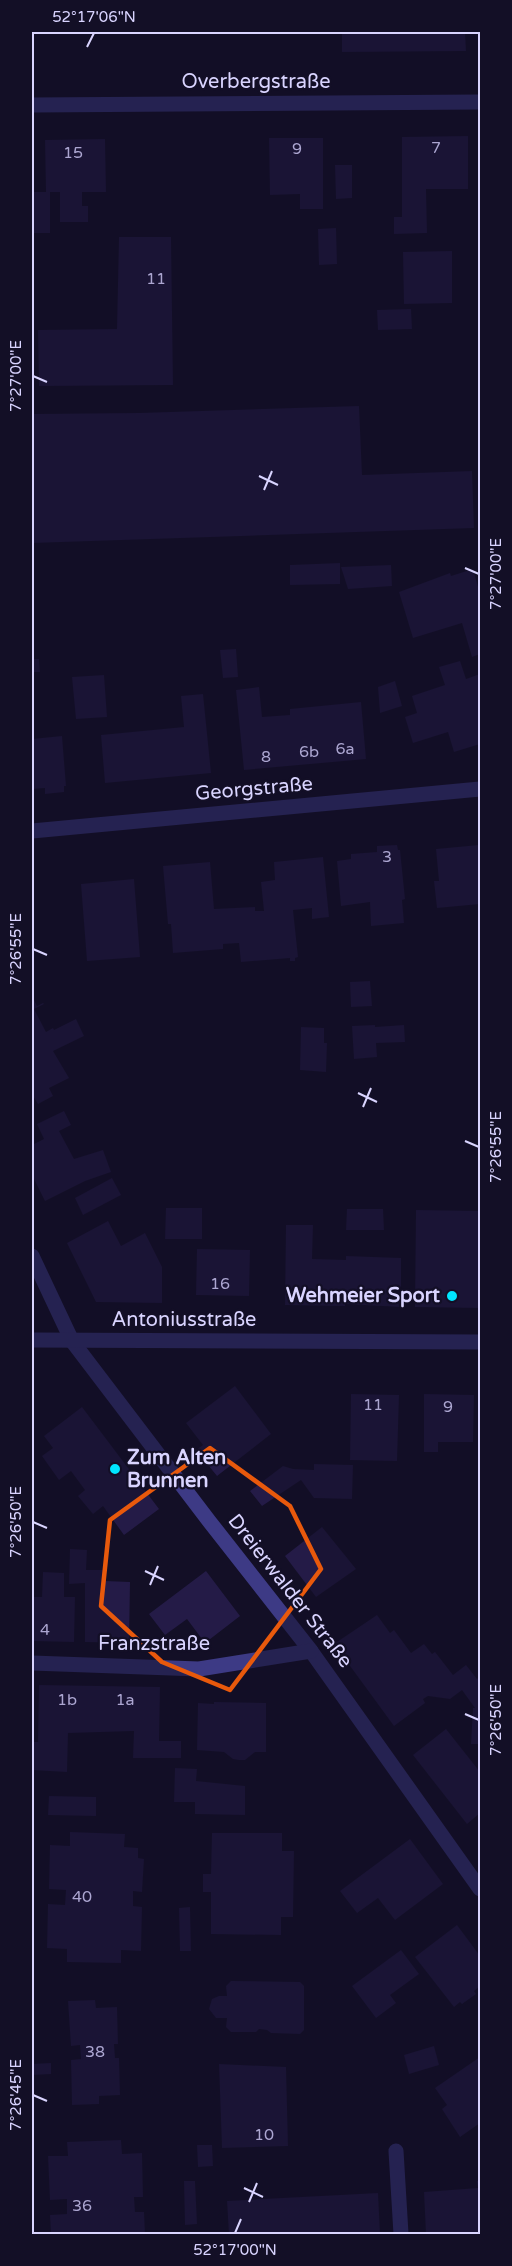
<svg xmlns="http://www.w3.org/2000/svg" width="512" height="2266" font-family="'Varela Round',sans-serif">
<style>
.building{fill:#241b47}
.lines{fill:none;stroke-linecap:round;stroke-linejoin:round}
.service{stroke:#3d3a85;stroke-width:15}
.minor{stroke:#3d3a85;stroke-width:15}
.marked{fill:none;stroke:#e8590c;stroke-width:4.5;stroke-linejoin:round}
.ticks{fill:none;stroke:#d9d4ff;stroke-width:2}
.poi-dot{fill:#00e5ff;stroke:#130f26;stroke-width:2}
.labels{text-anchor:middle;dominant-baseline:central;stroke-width:4.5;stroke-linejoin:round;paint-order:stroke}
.number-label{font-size:16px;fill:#aca6d1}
.street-label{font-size:20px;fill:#d9d4ff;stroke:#130f26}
.poi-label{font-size:20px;font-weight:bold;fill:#d9d4ff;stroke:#130f26;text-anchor:end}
.neatline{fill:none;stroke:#d9d4ff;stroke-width:2}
.ticks-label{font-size:15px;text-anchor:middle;fill:#d9d4ff}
</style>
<rect width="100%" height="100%" fill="#130f26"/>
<g class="building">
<path d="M 342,32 L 465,32 L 466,51 L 342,52 Z"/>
<path d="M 468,136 L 468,189 L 426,189 L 427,233 L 394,234 L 394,217 L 402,217 L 402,137 Z"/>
<path d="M 269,138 L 323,138 L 323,209 L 300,209 L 300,194 L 270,195 Z"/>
<path d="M 105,139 L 106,192 L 82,192 L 82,206 L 88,206 L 88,222 L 60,222 L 60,192 L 50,192 L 50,233 L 33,233 L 33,192 L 46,192 L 45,140 Z"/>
<path d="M 335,165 L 352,165 L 352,198 L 336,199 Z"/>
<path d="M 336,228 L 337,264 L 319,265 L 318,229 Z"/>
<path d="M 119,237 L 171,237 L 173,385 L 39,386 L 38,330 L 117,329 Z"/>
<rect x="32" y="247" width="2" height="37"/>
<path d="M 452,251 L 452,303 L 404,304 L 403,252 Z"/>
<path d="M 411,309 L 412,329 L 378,330 L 377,310 Z"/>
<path d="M 359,406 L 362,475 L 472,471 L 474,528 L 32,543 L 32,414 L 139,413 Z"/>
<path d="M 340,563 L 340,584 L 290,585 L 290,565 Z"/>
<path d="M 391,565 L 392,586 L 348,589 L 341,567 Z"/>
<path d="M 473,569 L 480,594 L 480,654 L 472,657 L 462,623 L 413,638 L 399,592 L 450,573 L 451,576 Z"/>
<path d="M 236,649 L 238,677 L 223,678 L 220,650 Z"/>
<path d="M 32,659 L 39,659 L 40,672 L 32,672 Z"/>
<path d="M 460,661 L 466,679 L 480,674 L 480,744 L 454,752 L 448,732 L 413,743 L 405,717 L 417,713 L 412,696 L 445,685 L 439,667 Z"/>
<path d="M 104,675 L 107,717 L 76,719 L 72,677 Z"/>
<path d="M 395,681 L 402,706 L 380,713 L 378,687 Z"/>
<path d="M 259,687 L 262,717 L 290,715 L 290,709 L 361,702 L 366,759 L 244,770 L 236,690 Z"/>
<path d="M 203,694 L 211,773 L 105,783 L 101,735 L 184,727 L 181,696 Z"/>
<path d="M 62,736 L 66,786 L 64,786 L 64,792 L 45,794 L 45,788 L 32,789 L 32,739 Z"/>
<path d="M 480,837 L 480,904 L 437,908 L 434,881 L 439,881 L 436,849 L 479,845 L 478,838 Z"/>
<path d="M 397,845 L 398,850 L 400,850 L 405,899 L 402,900 L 404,923 L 371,926 L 370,902 L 341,906 L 337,861 L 351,859 L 351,854 L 377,852 L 377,846 Z"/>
<path d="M 323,857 L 329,917 L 312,919 L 312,908 L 293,910 L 298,957 L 295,958 L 295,961 L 290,961 L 290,958 L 241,962 L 239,943 L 223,944 L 223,949 L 173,953 L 171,924 L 168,924 L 163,866 L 210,862 L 214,909 L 255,907 L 255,911 L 264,911 L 261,882 L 275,880 L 274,862 Z"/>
<path d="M 134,879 L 140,957 L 87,961 L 81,884 Z"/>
<path d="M 370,981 L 372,1006 L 351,1007 L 350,982 Z"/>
<path d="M 32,996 L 37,1006 L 43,1003 L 44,1004 L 34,1009 L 46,1032 L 53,1028 L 54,1030 L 76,1019 L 84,1036 L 53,1051 L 69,1078 L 49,1088 L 53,1096 L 38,1104 L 33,1096 L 32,1097 Z"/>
<path d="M 375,1025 L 375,1027 L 404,1025 L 405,1042 L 376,1043 L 377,1057 L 354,1059 L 352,1026 Z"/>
<path d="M 301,1027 L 324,1028 L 324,1043 L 327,1043 L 326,1072 L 300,1070 Z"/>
<path d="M 64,1111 L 71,1125 L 59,1131 L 74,1159 L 103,1150 L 111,1172 L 85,1181 L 45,1201 L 32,1175 L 32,1145 L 44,1139 L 37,1124 Z"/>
<path d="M 112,1178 L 121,1195 L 83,1215 L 75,1198 Z"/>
<path d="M 166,1208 L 202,1208 L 202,1239 L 165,1239 Z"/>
<path d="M 347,1209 L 383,1209 L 384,1230 L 346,1230 Z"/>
<path d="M 416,1210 L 480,1211 L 480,1308 L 415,1307 Z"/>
<path d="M 108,1221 L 121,1246 L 145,1233 L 162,1267 L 162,1303 L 96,1302 L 67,1243 Z"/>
<path d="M 286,1225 L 313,1225 L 312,1259 L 346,1260 L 346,1256 L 401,1258 L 401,1307 L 345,1304 L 345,1306 L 285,1305 Z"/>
<path d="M 197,1249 L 250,1250 L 249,1296 L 196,1295 Z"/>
<path d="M 235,1386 L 271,1434 L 217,1476 L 196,1450 L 203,1445 L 186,1423 Z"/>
<path d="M 351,1394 L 399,1395 L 397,1461 L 350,1460 Z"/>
<path d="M 424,1394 L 474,1395 L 473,1442 L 438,1442 L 438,1452 L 424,1452 Z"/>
<rect x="478" y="1402" width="2" height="30"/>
<path d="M 82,1407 L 159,1509 L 124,1535 L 103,1506 L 93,1514 L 78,1496 L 85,1490 L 71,1471 L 59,1480 L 42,1456 L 53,1448 L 44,1436 Z"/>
<path d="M 314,1464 L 353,1465 L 352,1499 L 314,1498 L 301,1480 L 262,1506 L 250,1491 L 283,1466 L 293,1469 L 314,1470 Z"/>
<path d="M 322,1527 L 356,1569 L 316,1597 L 285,1556 Z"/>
<path d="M 70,1549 L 87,1550 L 86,1570 L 105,1570 L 105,1581 L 130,1582 L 129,1643 L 85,1642 L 85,1583 L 69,1584 Z"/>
<path d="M 206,1571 L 240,1616 L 205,1643 L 187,1619 L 165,1635 L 149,1614 Z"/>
<path d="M 43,1572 L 64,1573 L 64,1597 L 75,1597 L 74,1642 L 32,1641 L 32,1597 L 42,1597 Z"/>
<path d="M 377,1615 L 390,1633 L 394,1630 L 411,1653 L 424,1644 L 432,1654 L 435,1652 L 453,1675 L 466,1665 L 477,1679 L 480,1676 L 480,1744 L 471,1744 L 473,1708 L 475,1708 L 462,1690 L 450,1699 L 428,1696 L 423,1699 L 425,1703 L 394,1726 L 334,1644 Z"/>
<path d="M 39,1685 L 160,1687 L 159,1741 L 181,1741 L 181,1758 L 133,1758 L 134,1731 L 68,1733 L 67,1772 L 32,1770 L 32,1742 L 38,1742 Z"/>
<path d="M 214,1702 L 266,1703 L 266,1752 L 255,1752 L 245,1760 L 239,1760 L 233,1759 L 224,1752 L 197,1750 L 198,1703 L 214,1704 Z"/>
<path d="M 446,1729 L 480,1772 L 480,1813 L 467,1824 L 413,1755 Z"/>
<path d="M 175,1768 L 197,1769 L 196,1781 L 245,1786 L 245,1815 L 195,1814 L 195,1802 L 174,1802 Z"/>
<path d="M 49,1796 L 96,1797 L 96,1816 L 48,1815 Z"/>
<path d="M 70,1832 L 125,1834 L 124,1847 L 138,1848 L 138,1858 L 144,1859 L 142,1892 L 133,1891 L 133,1906 L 142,1907 L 141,1951 L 121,1950 L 121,1963 L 67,1962 L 67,1949 L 47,1948 L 48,1904 L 65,1905 L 66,1890 L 49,1889 L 50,1845 L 70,1846 Z"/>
<path d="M 212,1833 L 282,1833 L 282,1851 L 294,1851 L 293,1917 L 281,1917 L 281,1935 L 211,1934 L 211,1892 L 203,1892 L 203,1874 L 211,1874 Z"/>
<path d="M 410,1839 L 443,1884 L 395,1920 L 378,1898 L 357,1913 L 340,1891 Z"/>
<path d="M 190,1907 L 191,1951 L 180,1951 L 179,1908 Z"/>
<path d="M 457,1925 L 480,1956 L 480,1986 L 474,1991 L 476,1994 L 462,2004 L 460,2002 L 454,2007 L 415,1957 Z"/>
<path d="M 401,1950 L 419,1974 L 390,1995 L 396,2003 L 376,2018 L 352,1986 Z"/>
<path d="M 231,1981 L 300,1982 L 304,1986 L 304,2030 L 300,2034 L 271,2033 L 267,2030 L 259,2029 L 256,2032 L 231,2032 L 226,2027 L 227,2018 L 216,2018 L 209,2009 L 212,1999 L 219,1996 L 227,1996 L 226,1986 Z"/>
<path d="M 95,2000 L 96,2008 L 117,2007 L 118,2044 L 114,2044 L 115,2058 L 119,2058 L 120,2095 L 99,2096 L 99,2104 L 72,2105 L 71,2060 L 81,2059 L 80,2045 L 71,2046 L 68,2001 Z"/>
<path d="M 434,2046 L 439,2065 L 409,2074 L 404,2055 Z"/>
<path d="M 480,2057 L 480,2123 L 460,2137 L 442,2109 L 447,2105 L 435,2088 Z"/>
<path d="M 51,2063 L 51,2074 L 32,2075 L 32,2064 Z"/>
<path d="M 219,2064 L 286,2067 L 288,2146 L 222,2148 Z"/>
<path d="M 121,2140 L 122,2154 L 142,2153 L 143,2197 L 134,2197 L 135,2212 L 144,2212 L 145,2234 L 51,2234 L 50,2215 L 67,2214 L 67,2199 L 50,2200 L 48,2156 L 68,2156 L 67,2142 Z"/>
<path d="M 197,2145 L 212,2145 L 213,2166 L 198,2167 Z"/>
<path d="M 184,2181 L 195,2181 L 197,2224 L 185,2225 Z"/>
<path d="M 477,2181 L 480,2181 L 480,2234 L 426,2234 L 424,2192 L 478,2188 Z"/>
<path d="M 378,2193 L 380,2234 L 229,2234 L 227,2201 Z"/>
</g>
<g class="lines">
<path class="service" d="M 396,2151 L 401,2234"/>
<g class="minor">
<path d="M 32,105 L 480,102"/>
<path d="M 32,831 L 480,789"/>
<path d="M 32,1256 L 72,1341 L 209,1521 L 311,1651 L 480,1889"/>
<path d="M 32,1340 L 480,1342"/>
<path d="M 32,1663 L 199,1669 L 311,1651"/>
</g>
</g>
<path d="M0 0H512V2266H0ZM 210,1448 L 290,1506 L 321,1569 L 230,1690 L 162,1662 L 101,1606 L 110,1520 Z" fill="#130f26" fill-opacity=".55" fill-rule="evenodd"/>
<path class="marked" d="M 210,1448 L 290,1506 L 321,1569 L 230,1690 L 162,1662 L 101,1606 L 110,1520 Z"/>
<path class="ticks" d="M 87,47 L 94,33M 33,376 L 47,382M 259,476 L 278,485M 264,490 L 272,471M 465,568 L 479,574M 33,949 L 47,955M 358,1093 L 377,1102M 363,1107 L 371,1088M 465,1141 L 479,1147M 33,1522 L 47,1528M 145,1571 L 164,1580M 150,1585 L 158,1566M 465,1714 L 479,1720M 33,2095 L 47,2101M 244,2188 L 263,2197M 249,2202 L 257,2183M 235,2233 L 241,2219"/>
<g class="poi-dot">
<circle cx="452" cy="1296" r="6"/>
<circle cx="115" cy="1469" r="6"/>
</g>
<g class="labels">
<g class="number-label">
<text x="436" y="148">7</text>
<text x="297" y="149">9</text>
<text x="73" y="153">15</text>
<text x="156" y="279">11</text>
<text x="345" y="749">6a</text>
<text x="309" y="752">6b</text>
<text x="266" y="757">8</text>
<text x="387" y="857">3</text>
<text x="220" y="1284">16</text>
<text x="373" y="1405">11</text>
<text x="448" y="1407">9</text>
<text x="45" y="1630">4</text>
<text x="67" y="1700">1b</text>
<text x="125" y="1700">1a</text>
<text x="82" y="1897">40</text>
<text x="95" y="2052">38</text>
<text x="264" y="2135">10</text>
<text x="82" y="2206">36</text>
</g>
<g class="street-label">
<text x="256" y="82">Overbergstraße</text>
<text transform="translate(254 789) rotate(-5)">Georgstraße</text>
<text x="184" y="1320">Antoniusstraße</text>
<text transform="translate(290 1591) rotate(52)">Dreierwalder Straße</text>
<text x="154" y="1644">Franzstraße</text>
</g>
<g class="poi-label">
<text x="440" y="1296">Wehmeier Sport</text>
<text x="127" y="1458" text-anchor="start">Zum Alten<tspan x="127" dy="23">Brunnen</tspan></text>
</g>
</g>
<rect width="512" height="2266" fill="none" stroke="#130f26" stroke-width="66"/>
<rect x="33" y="33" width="446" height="2200" class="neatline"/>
<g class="ticks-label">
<text x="94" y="22">52°17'06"N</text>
<text transform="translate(16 376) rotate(-90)" y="5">7°27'00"E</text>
<text transform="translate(496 574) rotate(-90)" y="5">7°27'00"E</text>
<text transform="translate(16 949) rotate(-90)" y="5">7°26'55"E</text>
<text transform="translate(496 1147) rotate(-90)" y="5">7°26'55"E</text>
<text transform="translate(16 1522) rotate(-90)" y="5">7°26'50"E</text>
<text transform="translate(496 1720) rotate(-90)" y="5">7°26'50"E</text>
<text transform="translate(16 2095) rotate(-90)" y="5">7°26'45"E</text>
<text x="235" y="2255">52°17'00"N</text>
</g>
</svg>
